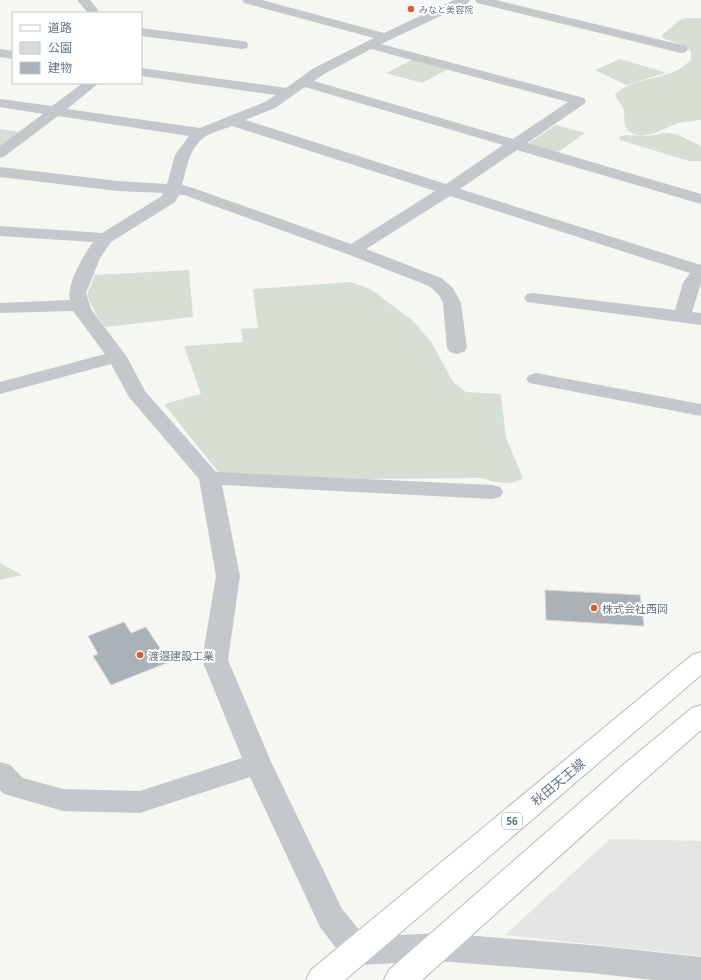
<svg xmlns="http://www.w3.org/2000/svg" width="701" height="980" font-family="'Noto Sans','Noto Sans JP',sans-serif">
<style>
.built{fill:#e4e5e4}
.green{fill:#d7ded4}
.building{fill:#aab2b8;stroke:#d8d8d5}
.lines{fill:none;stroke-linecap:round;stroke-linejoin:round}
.major-casing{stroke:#b7bbbf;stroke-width:2}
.minor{fill:#c4c8cb;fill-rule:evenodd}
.major{fill:#fff;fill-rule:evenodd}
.poi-dot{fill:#e75822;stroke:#fff;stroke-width:1.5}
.labels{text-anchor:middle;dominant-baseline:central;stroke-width:4;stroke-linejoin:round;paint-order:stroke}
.far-poi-label{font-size:9px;fill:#647585;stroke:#fff;text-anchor:start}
.shield{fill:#fff;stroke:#929eaa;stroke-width:1}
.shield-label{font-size:10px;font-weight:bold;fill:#647585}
.poi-label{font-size:11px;fill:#647585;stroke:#fff;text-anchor:start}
.near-street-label{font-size:13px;fill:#647585;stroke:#fff}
</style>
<rect width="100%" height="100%" fill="#f6f6f3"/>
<path class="built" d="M 610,839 L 701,841 L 701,956 L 505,935 Z"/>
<g class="green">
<path d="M 686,18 L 701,18 L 701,120 C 694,121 686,121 679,123 C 664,127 642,145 627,129 C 622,123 626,115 623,108 C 621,104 617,99 615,95 C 626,80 661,79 678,70 C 683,67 687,63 691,60 L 691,51 L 686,47 L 663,38 L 662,35 L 680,20 Z"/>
<path d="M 620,59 L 664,72 L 665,73 L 626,85 L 595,70 Z"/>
<path d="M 412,60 L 448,69 L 422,83 L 386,73 Z"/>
<path d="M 556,125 L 585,133 L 558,152 L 527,144 Z"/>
<path d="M 0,129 L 20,132 L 0,147 Z"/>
<path d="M 667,133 L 676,134 L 701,146 L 701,161 L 689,161 L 620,140 L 619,137 L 625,135 L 647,136 Z"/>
<path d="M 189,270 L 193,317 L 105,327 L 96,314 L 87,295 L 95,275 Z"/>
<path d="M 351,282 L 372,290 L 413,321 L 431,342 L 454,383 L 466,392 L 501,394 L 506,438 L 523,478 C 511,487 495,482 481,478 L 361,479 L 219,473 L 164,404 L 201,394 L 184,346 L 243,342 L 241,329 L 258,328 L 253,289 Z"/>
<path d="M 0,563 L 22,575 L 0,580 Z"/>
</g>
<g class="building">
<path d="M 545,590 L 640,595 L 644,626 L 546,620 Z"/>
<path d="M 124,622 L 131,633 L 146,627 L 169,662 L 111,685 L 93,656 L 98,654 L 88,636 Z"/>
</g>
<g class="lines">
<defs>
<g id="major">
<path d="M 701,652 L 701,675 L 345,980 L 306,980 L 311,970 L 692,655 Z"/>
<path d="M 701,705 L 701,730 L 643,781 L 422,980 L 384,980 L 389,970 L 623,765 L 692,708 Z"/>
</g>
</defs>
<use href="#major" class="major-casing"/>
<g class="minor">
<path d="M 77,0 L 90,0 L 98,10 L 96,13 L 88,13 Z"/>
<path d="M 242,0 L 262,0 L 384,33 L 454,0 L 470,0 L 468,3 L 381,44 L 584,98 L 586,101 L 584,104 L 527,143 L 701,194 L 701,204 L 517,150 L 460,189 L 701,265 L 701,283 L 692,312 L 701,313 L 701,325 L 527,302 L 524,298 L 527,294 L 533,293 L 675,310 L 683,283 L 690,273 L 450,196 L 366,249 L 441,278 L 453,288 L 461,303 L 467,348 L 464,352 L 457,354 L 450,352 L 447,348 L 443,303 L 439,295 L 429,286 L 347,254 L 184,195 L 179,195 L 175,202 L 111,242 L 100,258 L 86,293 L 91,309 L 127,357 L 145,391 L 216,472 L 492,485 L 500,487 L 503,492 L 500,497 L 492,499 L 222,485 L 240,576 L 228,660 L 272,764 L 342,909 L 365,937 L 438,933 L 590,945 L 701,957 L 701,980 L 654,980 L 590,973 L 438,961 L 357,965 L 346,961 L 320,927 L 250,777 L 140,813 L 63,811 L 4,794 L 0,790 L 0,762 L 10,765 L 23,778 L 63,789 L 140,791 L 242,758 L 202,660 L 216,576 L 199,479 L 129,397 L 111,364 L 0,394 L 0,382 L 105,354 L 73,311 L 0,313 L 0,303 L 70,300 C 66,284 84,255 93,242 L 0,236 L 0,226 L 102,233 L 162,196 L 163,193 L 118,191 L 0,177 L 0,167 L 118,181 L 167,184 L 175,155 L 189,136 L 58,116 L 5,156 L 0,158 L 0,146 L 43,114 L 0,107 L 0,99 L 52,106 L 83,83 L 99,83 L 67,109 L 200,128 L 265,102 L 276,95 L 141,76 L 141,68 L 286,88 L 314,68 L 374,38 L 244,3 ZM 371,49 L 568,102 L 513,139 L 314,81 L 324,74 ZM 305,87 L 503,145 L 446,184 L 245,120 L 275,108 ZM 232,126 L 435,191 L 351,244 L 193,188 L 182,185 C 187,168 189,147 206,136 C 213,132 224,129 232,126 Z"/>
<path d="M 475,0 L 496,0 L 686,46 L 688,49 L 686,52 L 681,53 L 477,3 Z"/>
<path d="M 141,28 L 242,41 L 247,42 L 248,45 L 247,48 L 242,49 L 141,36 Z"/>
<path d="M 0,49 L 13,51 L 13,59 L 0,57 Z"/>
<path d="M 536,373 L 701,404 L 701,416 L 529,383 L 526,379 L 529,375 Z"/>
</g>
<use href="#major" class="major"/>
</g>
<g class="poi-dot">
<circle cx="411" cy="9" r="4"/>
<circle cx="594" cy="608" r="4"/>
<circle cx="140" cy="655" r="4"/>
</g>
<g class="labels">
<g class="far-poi-label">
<text x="419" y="9">みなと美容院</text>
</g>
<rect class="shield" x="502" y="813" width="20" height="16" rx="3"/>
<g class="shield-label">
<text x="512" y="821">56</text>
</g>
<g class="poi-label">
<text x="602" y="608">株式会社西岡</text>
<text x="148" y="655">渡邉建設工業</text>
</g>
<g class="near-street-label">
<text transform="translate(558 782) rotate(-40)">秋田天王線</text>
</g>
</g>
<rect x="12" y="12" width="130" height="72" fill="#ffffff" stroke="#c1c8ce"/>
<rect x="20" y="25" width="20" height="6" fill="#ffffff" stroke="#c1c8ce"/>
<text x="48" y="32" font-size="12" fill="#647585">道路</text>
<rect x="20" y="42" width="20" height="12" fill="#d7ded4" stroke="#c1c8ce"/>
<text x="48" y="52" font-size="12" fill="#647585">公園</text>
<rect x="20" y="62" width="20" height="12" fill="#aab2b8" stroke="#c1c8ce"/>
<text x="48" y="72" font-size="12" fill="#647585">建物</text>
</svg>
